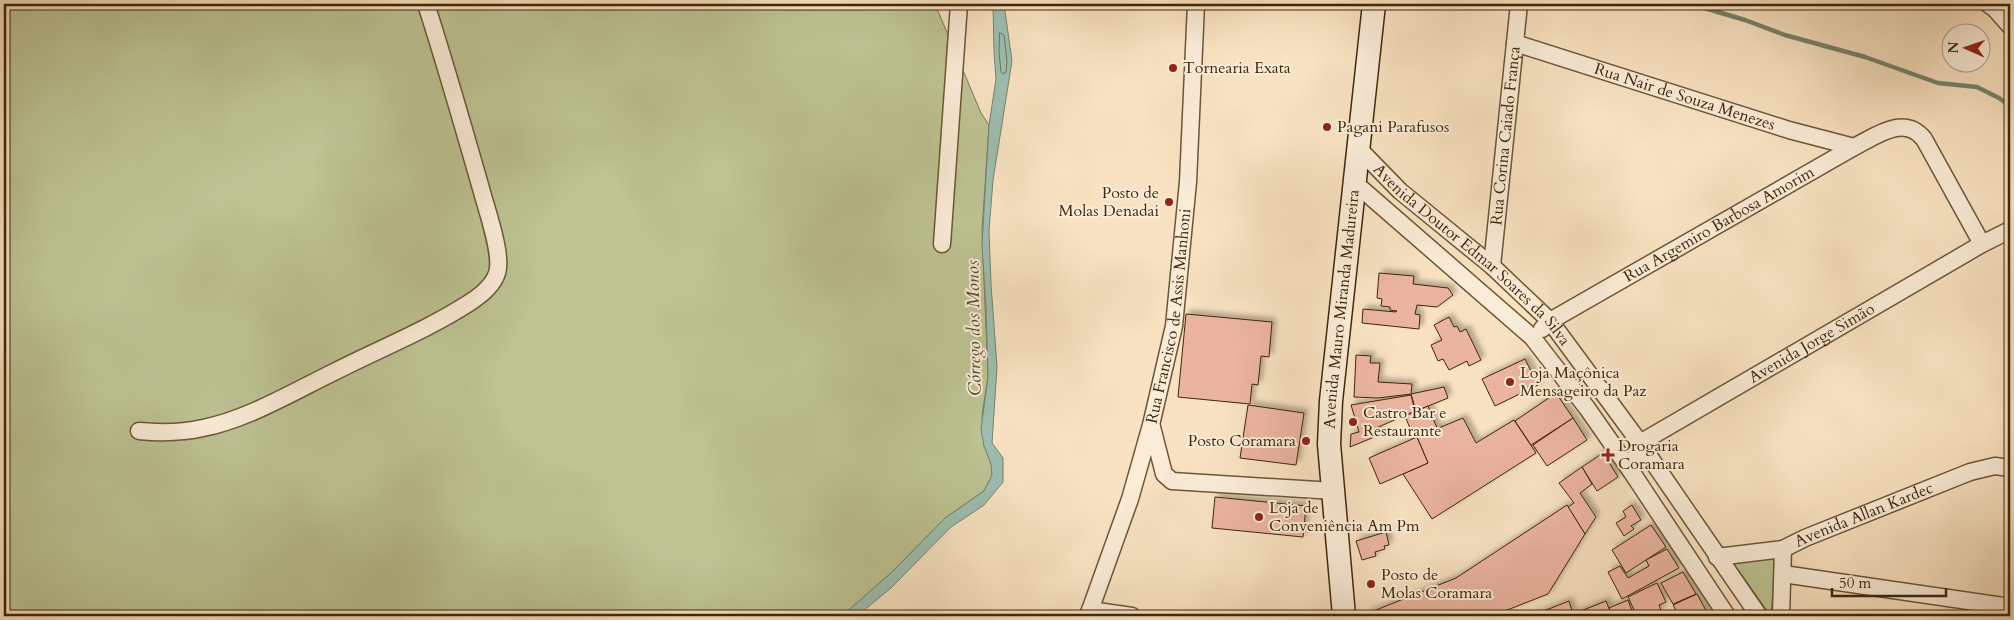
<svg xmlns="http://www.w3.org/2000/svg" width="2014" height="620" font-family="Cardo,serif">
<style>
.green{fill:#bdc393;stroke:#7e754e}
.water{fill:#9dbeb1;stroke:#77826d}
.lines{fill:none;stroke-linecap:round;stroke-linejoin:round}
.shore{stroke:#6e725c;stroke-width:1}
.stream{stroke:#77826d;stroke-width:4.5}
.building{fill:#ebb4a0;stroke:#3f2708;filter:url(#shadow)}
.street-casing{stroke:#6d5636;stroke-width:19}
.secondary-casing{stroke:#3f2708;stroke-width:25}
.street{stroke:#faecd7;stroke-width:16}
.secondary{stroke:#faecd7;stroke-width:22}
.poi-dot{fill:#8f2418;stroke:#faecd7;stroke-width:2}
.labels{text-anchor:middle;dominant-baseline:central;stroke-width:4;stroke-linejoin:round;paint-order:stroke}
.poi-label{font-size:16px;fill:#3f2708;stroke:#faecd7;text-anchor:start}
.street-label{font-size:16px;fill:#3f2708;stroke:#faecd7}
.water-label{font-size:18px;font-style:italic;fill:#564d32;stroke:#faecd7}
</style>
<defs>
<filter id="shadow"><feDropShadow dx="4" dy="-4" stdDeviation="2.5" flood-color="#0004"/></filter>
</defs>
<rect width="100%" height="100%" fill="#f8e2c1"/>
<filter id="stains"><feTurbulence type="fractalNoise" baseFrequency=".004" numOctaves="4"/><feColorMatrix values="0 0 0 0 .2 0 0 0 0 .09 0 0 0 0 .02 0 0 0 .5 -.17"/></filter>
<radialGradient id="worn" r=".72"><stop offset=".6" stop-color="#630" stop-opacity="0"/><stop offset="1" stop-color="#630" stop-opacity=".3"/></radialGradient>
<g class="green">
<path d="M 4,4 L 935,4 L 981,113 L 989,125 L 982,231 L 988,377 L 982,415 L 984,446 L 992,466 L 992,475 L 984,491 L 945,518 L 892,572 L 842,616 L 4,616 Z"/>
<path d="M 1775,557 L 1771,616 L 1734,564 Z"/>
</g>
<path class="water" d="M 993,4 L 1004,4 L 1012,61 L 993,180 L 989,231 L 991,284 L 997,367 L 992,443 L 1003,458 L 1003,482 L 984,505 L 951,527 L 891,588 L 857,616 L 842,616 L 892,572 L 945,518 L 984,491 L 992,475 L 991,464 L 984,446 L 981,429 L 988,377 L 986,308 L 982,245 L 989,125 L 996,79 L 994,52 Z"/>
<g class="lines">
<path class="shore" d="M 1000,33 L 1004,35 L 1007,61 L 1006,72 L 1003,74 L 1001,72 L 999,52 Z"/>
<path class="stream" d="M 1691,4 L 1745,20 L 1785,35 L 1865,57 L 1938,83 L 1977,87 L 1999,98 L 2010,106"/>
</g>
<g class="building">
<path d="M 1379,273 L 1414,276 L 1413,284 L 1448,288 L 1453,295 L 1437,307 L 1417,305 L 1415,314 L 1420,315 L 1419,329 L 1362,323 L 1363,309 L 1396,312 L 1397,311 L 1390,310 L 1390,307 L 1381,306 L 1382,299 L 1377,298 Z"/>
<path d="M 1186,314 L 1272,322 L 1269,357 L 1261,356 L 1258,385 L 1252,384 L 1250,404 L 1178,397 Z"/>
<path d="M 1449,317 L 1454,327 L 1457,326 L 1460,332 L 1466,329 L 1481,360 L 1469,366 L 1467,361 L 1449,370 L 1443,359 L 1438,361 L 1431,345 L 1442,340 L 1434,325 Z"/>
<path d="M 1356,355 L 1371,356 L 1370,363 L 1380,363 L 1378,382 L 1412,384 L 1411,394 L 1378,398 L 1354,397 Z"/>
<path d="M 1525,359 L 1538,385 L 1495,406 L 1482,379 Z"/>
<path d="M 1444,387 L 1448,398 L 1416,411 L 1411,394 Z"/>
<path d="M 1556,393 L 1573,418 L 1531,445 L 1515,421 Z"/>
<path d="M 1411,395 L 1415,411 L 1376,428 L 1379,435 L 1350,447 L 1351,434 L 1359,432 L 1351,405 Z"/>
<path d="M 1248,405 L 1304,413 L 1296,465 L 1240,458 Z"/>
<path d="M 1428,406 L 1437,428 L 1414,438 L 1405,416 Z"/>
<path d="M 1463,418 L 1476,443 L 1514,420 L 1536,453 L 1432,519 L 1403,474 L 1428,463 L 1417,437 Z"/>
<path d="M 1573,418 L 1587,440 L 1547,466 L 1533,445 Z"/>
<path d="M 1417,437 L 1428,463 L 1380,484 L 1369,458 Z"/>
<path d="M 1603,453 L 1618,477 L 1597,491 L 1582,467 Z"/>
<path d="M 1582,467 L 1592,484 L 1580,493 L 1596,517 L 1585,534 L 1568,507 L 1574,503 L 1559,483 Z"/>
<path d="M 1215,497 L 1306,506 L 1303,537 L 1212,528 Z"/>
<path d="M 1567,505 L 1585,534 L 1548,594 L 1492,616 L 1367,616 L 1366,614 L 1456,578 Z"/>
<path d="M 1632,505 L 1641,520 L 1631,526 L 1634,529 L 1624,536 L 1616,523 L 1626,517 L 1623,511 Z"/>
<path d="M 1651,525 L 1666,547 L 1626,573 L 1612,550 Z"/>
<path d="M 1386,532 L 1389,545 L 1384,546 L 1385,549 L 1375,552 L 1376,556 L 1362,560 L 1356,541 Z"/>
<path d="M 1667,549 L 1679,568 L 1622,599 L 1608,572 L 1620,566 L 1628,578 L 1649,566 L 1646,560 Z"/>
<path d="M 1683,572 L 1696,594 L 1673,604 L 1661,583 Z"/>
<path d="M 1657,583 L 1666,602 L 1659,605 L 1661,610 L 1650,616 L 1648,612 L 1637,616 L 1628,597 Z"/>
<path d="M 1697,594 L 1709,616 L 1679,616 L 1673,605 Z"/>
<path d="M 1628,600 L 1634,616 L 1612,616 L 1609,608 Z"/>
<path d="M 1569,601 L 1573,614 L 1606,601 L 1612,616 L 1531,616 Z"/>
</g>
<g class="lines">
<defs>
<g id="street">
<path d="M 1988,4 L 1994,8 L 2010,26"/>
<path id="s1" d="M 1515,43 L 1789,130 L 1854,147"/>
<path id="s2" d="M 1359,149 L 1400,191 L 1492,266 L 1550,321 L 1640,443 L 1759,616"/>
<path d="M 1356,184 L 1532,337 L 1587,408 L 1631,471 L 1727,616"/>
<path d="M 942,244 L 959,4"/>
<path id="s3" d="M 1492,266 L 1519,4"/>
<path id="s4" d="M 1542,329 L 1550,321 L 1854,147 C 1876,136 1904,114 1924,139 L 1982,244"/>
<path d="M 1152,427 L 1164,474 L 1172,481 L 1334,491"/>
<path d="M 139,431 C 161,433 181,433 203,428 C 246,420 295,391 334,372 C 379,349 427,330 469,303 C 480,296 493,286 497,273 C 503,256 487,211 482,192 C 464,129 446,66 426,4"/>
<path id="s5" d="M 1631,471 L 1640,443 L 1982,244 L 2010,230"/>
<path d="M 1717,557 L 1783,549"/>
<path d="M 1783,574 L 2010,607"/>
<path d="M 1090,610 L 1132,616"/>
<path id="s6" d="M 1088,616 L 1130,499 L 1151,425 L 1174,326 L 1188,182 L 1196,4"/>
<path id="s7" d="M 1781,616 L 1783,549 L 1805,538 L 1970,472 L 1995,466 L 2010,468"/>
</g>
<g id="secondary">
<path id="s8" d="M 1344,616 L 1329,444 L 1331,401 L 1374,4"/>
</g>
</defs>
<use href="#street" class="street-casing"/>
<use href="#secondary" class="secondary-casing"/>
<use href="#street" class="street"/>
<use href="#secondary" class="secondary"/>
</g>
<g class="poi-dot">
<circle cx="1173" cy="68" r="5"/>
<circle cx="1327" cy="127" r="5"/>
<circle cx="1169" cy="202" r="5"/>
<circle cx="1510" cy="382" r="5"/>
<circle cx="1353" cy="422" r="5"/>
<circle cx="1306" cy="441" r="5"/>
<path d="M1605.5 447.5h5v5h5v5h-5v5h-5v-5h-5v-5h5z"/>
<circle cx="1259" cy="517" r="5"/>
<circle cx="1371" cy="584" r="5"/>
</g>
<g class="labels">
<g class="poi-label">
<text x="1183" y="68">Tornearia Exata</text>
<text x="1337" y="127">Pagani Parafusos</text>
<text x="1159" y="193" text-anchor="end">Posto de<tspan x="1159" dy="18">Molas Denadai</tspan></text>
<text x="1520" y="373">Loja Maçônica<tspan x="1520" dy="18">Mensageiro da Paz</tspan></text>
<text x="1363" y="413">Castro Bar e<tspan x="1363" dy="18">Restaurante</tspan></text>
<text x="1296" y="441" text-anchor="end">Posto Coramara</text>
<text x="1618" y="446">Drogaria<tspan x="1618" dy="18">Coramara</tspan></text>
<text x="1269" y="508">Loja de<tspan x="1269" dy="18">Conveniência Am Pm</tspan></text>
<text x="1381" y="575">Posto de<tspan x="1381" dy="18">Molas Coramara</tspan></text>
</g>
<g class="street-label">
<text stroke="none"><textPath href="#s1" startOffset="178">Rua Nair de Souza Menezes</textPath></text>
<text stroke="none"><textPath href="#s3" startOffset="131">Rua Corina Caiado França</textPath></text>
<text stroke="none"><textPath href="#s4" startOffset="206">Rua Argemiro Barbosa Amorim</textPath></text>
<text stroke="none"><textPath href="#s2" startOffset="155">Avenida Doutor Edmar Soares da Silva</textPath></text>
<text stroke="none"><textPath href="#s8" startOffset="308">Avenida Mauro Miranda Madureira</textPath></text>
<text stroke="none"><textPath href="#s6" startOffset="312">Rua Francisco de Assis Manhoni</textPath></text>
<text stroke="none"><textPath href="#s5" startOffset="228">Avenida Jorge Simão</textPath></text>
<text stroke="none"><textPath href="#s7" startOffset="155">Avenida Allan Kardec</textPath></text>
</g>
<g class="water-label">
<text transform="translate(974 328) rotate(-91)">Córrego dos Monos</text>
</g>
</g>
<rect width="2014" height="620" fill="none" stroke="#f8e2c1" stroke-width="20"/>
<rect x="5" y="5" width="2004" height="610" fill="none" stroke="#3f2708" stroke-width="2.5"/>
<rect x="10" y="10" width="1994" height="600" fill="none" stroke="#3f2708"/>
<g transform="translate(1966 48) rotate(272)"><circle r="24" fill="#faecd7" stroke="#af9d84"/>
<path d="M0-4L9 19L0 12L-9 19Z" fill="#8f2418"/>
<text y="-8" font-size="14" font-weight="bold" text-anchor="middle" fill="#3f2708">N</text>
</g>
<path d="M1832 588v8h114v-8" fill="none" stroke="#3f2708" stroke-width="2.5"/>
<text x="1839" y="588" font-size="15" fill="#3f2708" stroke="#faecd7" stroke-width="4" paint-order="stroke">50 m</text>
<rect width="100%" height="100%" filter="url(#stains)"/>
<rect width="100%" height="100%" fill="url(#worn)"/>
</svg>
